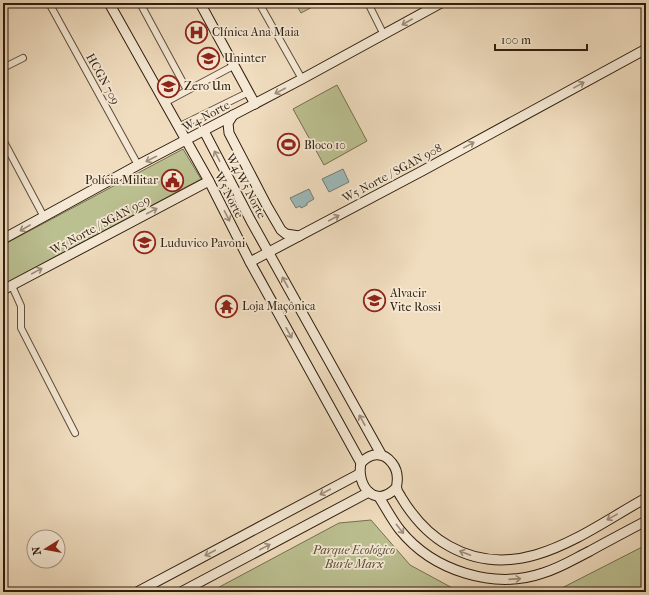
<svg xmlns="http://www.w3.org/2000/svg" width="649" height="595" font-family="'IM FELL French Canon',serif">
<style>
.green{fill:#bbc091;stroke:#766e4f}
.water{fill:#9dbaba;stroke:#717b75}
.lines{fill:none;stroke-linecap:round;stroke-linejoin:round}
.street-casing{stroke:#604d3a;stroke-width:8}
.secondary-casing{stroke:#301d0d;stroke-width:11}
.street{stroke:#f5e9d5;stroke-width:6}
.secondary{stroke:#f5e9d5;stroke-width:9}
.oneway{stroke:#9c8d7b}
.labels{text-anchor:middle;dominant-baseline:central;stroke-width:3.5;stroke-linejoin:round;paint-order:stroke}
.poi-label{font-size:12px;fill:#301d0d;stroke:#f5e9d5;text-anchor:start}
.street-label{font-size:12px;fill:#301d0d;stroke:#f5e9d5}
.park-label{font-size:12px;font-style:italic;fill:#5a4e35;stroke:#f5e9d5}
</style>
<rect width="100%" height="100%" fill="#f0ddbf"/>
<filter id="stains"><feTurbulence type="fractalNoise" baseFrequency=".005" numOctaves="4"/><feColorMatrix values="0 0 0 0 .2 0 0 0 0 .09 0 0 0 0 .02 0 0 0 .5 -.17"/></filter>
<radialGradient id="worn" r=".72"><stop offset=".6" stop-color="#630" stop-opacity="0"/><stop offset="1" stop-color="#630" stop-opacity=".3"/></radialGradient>
<g class="green">
<path d="M 295,3 L 320,3 L 301,13 Z"/>
<path d="M 337,85 L 367,141 L 324,165 L 293,109 Z"/>
<path d="M 183,149 L 201,179 L 3,285 L 3,245 Z"/>
<path d="M 371,520 L 410,565 L 458,591 L 467,592 L 210,592 L 339,523 Z"/>
<path d="M 646,545 L 646,592 L 554,592 Z"/>
</g>
<g class="water">
<path d="M 343,169 L 349,182 L 329,192 L 322,179 Z"/>
<path d="M 309,189 L 314,199 L 307,203 L 307,205 L 301,208 L 300,206 L 296,208 L 290,198 Z"/>
</g>
<g class="lines">
<defs>
<g id="street">
<path d="M 49,3 L 138,165"/>
<path d="M 140,3 L 187,90"/>
<path d="M 259,3 L 302,79"/>
<path d="M 368,3 L 384,35"/>
<path d="M 3,68 L 23,58"/>
<path d="M 164,103 L 235,65"/>
<path d="M 178,127 L 249,92"/>
<path d="M 3,140 L 44,217"/>
<path d="M 12,286 L 21,306 L 21,328 L 75,433"/>
</g>
<g id="secondary">
<path d="M 109,3 L 209,181 L 250,262 L 361,463"/>
<path d="M 200,3 L 255,104"/>
<path d="M 233,115 L 228,123 L 229,133 L 267,206 L 281,230 L 286,234 L 299,236"/>
<path d="M 204,131 L 251,221 L 381,454"/>
<path d="M 3,239 L 138,165 L 302,79 L 441,3"/>
<path d="M 250,262 L 422,171 L 646,49"/>
<path d="M 3,290 L 209,181"/>
<path d="M 396,488 C 375,509 356,486 361,463 C 370,453 383,451 392,463 C 396,468 398,476 397,483 C 397,484 396,487 397,489 C 397,491 400,495 401,497 C 413,517 429,535 449,546 C 520,586 586,531 646,498"/>
<path d="M 379,497 C 386,508 392,520 400,530 C 433,571 494,590 543,573 C 560,568 574,559 590,551 C 608,541 627,531 646,521"/>
<path d="M 137,592 L 359,474"/>
<path d="M 181,592 L 369,492"/>
</g>
</defs>
<use href="#street" class="street-casing"/>
<use href="#secondary" class="secondary-casing"/>
<use href="#street" class="street"/>
<use href="#secondary" class="secondary"/>
</g>
<defs><path id="oneway-shaft" d="M-6 0H5M1.5-3L5.5 0L1.5 3" fill="none" stroke-width="1.6" stroke-linecap="round" stroke-linejoin="round"/></defs>
<g class="oneway">
<use href="#oneway-shaft" transform="translate(407 22) rotate(150)"/>
<use href="#oneway-shaft" transform="translate(579 85) rotate(-29)"/>
<use href="#oneway-shaft" transform="translate(280 91) rotate(152)"/>
<use href="#oneway-shaft" transform="translate(469 145) rotate(-29)"/>
<use href="#oneway-shaft" transform="translate(217 156) rotate(-118)"/>
<use href="#oneway-shaft" transform="translate(151 159) rotate(153)"/>
<use href="#oneway-shaft" transform="translate(152 211) rotate(-28)"/>
<use href="#oneway-shaft" transform="translate(227 216) rotate(63)"/>
<use href="#oneway-shaft" transform="translate(334 218) rotate(-28)"/>
<use href="#oneway-shaft" transform="translate(25 228) rotate(150)"/>
<use href="#oneway-shaft" transform="translate(37 271) rotate(-28)"/>
<use href="#oneway-shaft" transform="translate(285 282) rotate(-119)"/>
<use href="#oneway-shaft" transform="translate(289 333) rotate(61)"/>
<use href="#oneway-shaft" transform="translate(362 420) rotate(-119)"/>
<use href="#oneway-shaft" transform="translate(325 492) rotate(152)"/>
<use href="#oneway-shaft" transform="translate(612 517) rotate(151)"/>
<use href="#oneway-shaft" transform="translate(400 529) rotate(52)"/>
<use href="#oneway-shaft" transform="translate(265 547) rotate(-28)"/>
<use href="#oneway-shaft" transform="translate(210 553) rotate(152)"/>
<use href="#oneway-shaft" transform="translate(465 553) rotate(-159)"/>
<use href="#oneway-shaft" transform="translate(515 579) rotate(-4)"/>
</g>
<defs>
<symbol id="hospital-ring" viewBox="-11 -11 22 22"><circle r="9.5" fill="#f5e9d5" stroke="#8f2418" stroke-width="1.5"/><path d="M-5-5h3v3.5h4V-5h3V5h-3V1.5h-4V5h-3Z" fill="#8f2418"/></symbol>
<symbol id="university-ring" viewBox="-11 -11 22 22"><circle r="9.5" fill="#f5e9d5" stroke="#8f2418" stroke-width="1.5"/><path d="M0-5L7-2L0 1L-7-2ZM-4 1L0 2.5L4 1V4Q0 6-4 4Z" fill="#8f2418"/></symbol>
<symbol id="stadium-ring" viewBox="-11 -11 22 22"><circle r="9.5" fill="#f5e9d5" stroke="#8f2418" stroke-width="1.5"/><path d="M0-5a6.5 5 0 1 0 0 10a6.5 5 0 1 0 0-10ZM-3.5-1.8h7v3.6h-7Z" fill="#8f2418"/></symbol>
<symbol id="civic-ring" viewBox="-11 -11 22 22"><circle r="9.5" fill="#f5e9d5" stroke="#8f2418" stroke-width="1.5"/><path d="M-.6-6.5H3V-4.5H.6V-3L4-1V1h2V6H-6V1h2V-1L-.6-3ZM-1.2 2.5V6h2.4V2.5Z" fill="#8f2418"/></symbol>
<symbol id="school-ring" viewBox="-11 -11 22 22"><circle r="9.5" fill="#f5e9d5" stroke="#8f2418" stroke-width="1.5"/><path d="M0-5L7-2L0 1L-7-2ZM-4 1L0 2.5L4 1V4Q0 6-4 4Z" fill="#8f2418"/></symbol>
<symbol id="temple-ring" viewBox="-11 -11 22 22"><circle r="9.5" fill="#f5e9d5" stroke="#8f2418" stroke-width="1.5"/><path d="M0-6L5-2H3V0L6.5 2.5H4V6H1.5V3h-3V6H-4V2.5H-6.5L-3 0V-2H-5Z" fill="#8f2418"/></symbol>
</defs>
<g fill-rule="evenodd">
<use href="#hospital-ring" x="184" y="20" width="25" height="25"/>
<use href="#university-ring" x="196" y="46" width="25" height="25"/>
<use href="#university-ring" x="156" y="74" width="25" height="25"/>
<use href="#stadium-ring" x="276" y="132" width="25" height="25"/>
<use href="#civic-ring" x="160" y="168" width="25" height="25"/>
<use href="#school-ring" x="132" y="230" width="25" height="25"/>
<use href="#school-ring" x="362" y="288" width="25" height="25"/>
<use href="#temple-ring" x="214" y="294" width="25" height="25"/>
</g>
<g class="labels">
<g class="poi-label">
<text x="212" y="32">Clínica Ana Maia</text>
<text x="224" y="58">Uninter</text>
<text x="184" y="86">Zero Um</text>
<text x="304" y="145">Bloco 10</text>
<text x="158" y="180" text-anchor="end">Polícia Militar</text>
<text x="160" y="243">Luduvico Pavoni</text>
<text x="390" y="293">Alvacir<tspan x="390" dy="14">Vite Rossi</tspan></text>
<text x="242" y="306">Loja Maçônica</text>
</g>
<g class="street-label">
<text transform="translate(103 79) rotate(61)">HCGN 709</text>
<text transform="translate(206 116) rotate(-28)">W4 Norte</text>
<text transform="translate(392 173) rotate(-28)">W5 Norte / SGAN 908</text>
<text transform="translate(246 186) rotate(62)">W4/W5 Norte</text>
<text transform="translate(229 195) rotate(63)">W5 Norte</text>
<text transform="translate(100 225) rotate(-28)">W5 Norte / SGAN 909</text>
</g>
<g class="park-label">
<text x="354" y="550">Parque Ecológico<tspan x="354" dy="14">Burle Marx</tspan></text>
</g>
</g>
<rect width="649" height="595" fill="none" stroke="#f0ddbf" stroke-width="16"/>
<rect x="4" y="4" width="641" height="587" fill="none" stroke="#301d0d" stroke-width="2"/>
<rect x="8" y="8" width="633" height="579" fill="none" stroke="#301d0d"/>
<g transform="translate(46 549) rotate(259)"><circle r="19" fill="#f5e9d5" stroke="#a69785"/>
<path d="M0-3L7 15L0 10L-7 15Z" fill="#8f2418"/>
<text y="-6" font-size="11" font-weight="bold" text-anchor="middle" fill="#301d0d">N</text>
</g>
<path d="M495 44v6h92v-6" fill="none" stroke="#301d0d" stroke-width="2"/>
<text x="501" y="44" font-size="12" fill="#301d0d" stroke="#f5e9d5" stroke-width="3" paint-order="stroke">100 m</text>
<rect width="100%" height="100%" filter="url(#stains)"/>
<rect width="100%" height="100%" fill="url(#worn)"/>
</svg>
